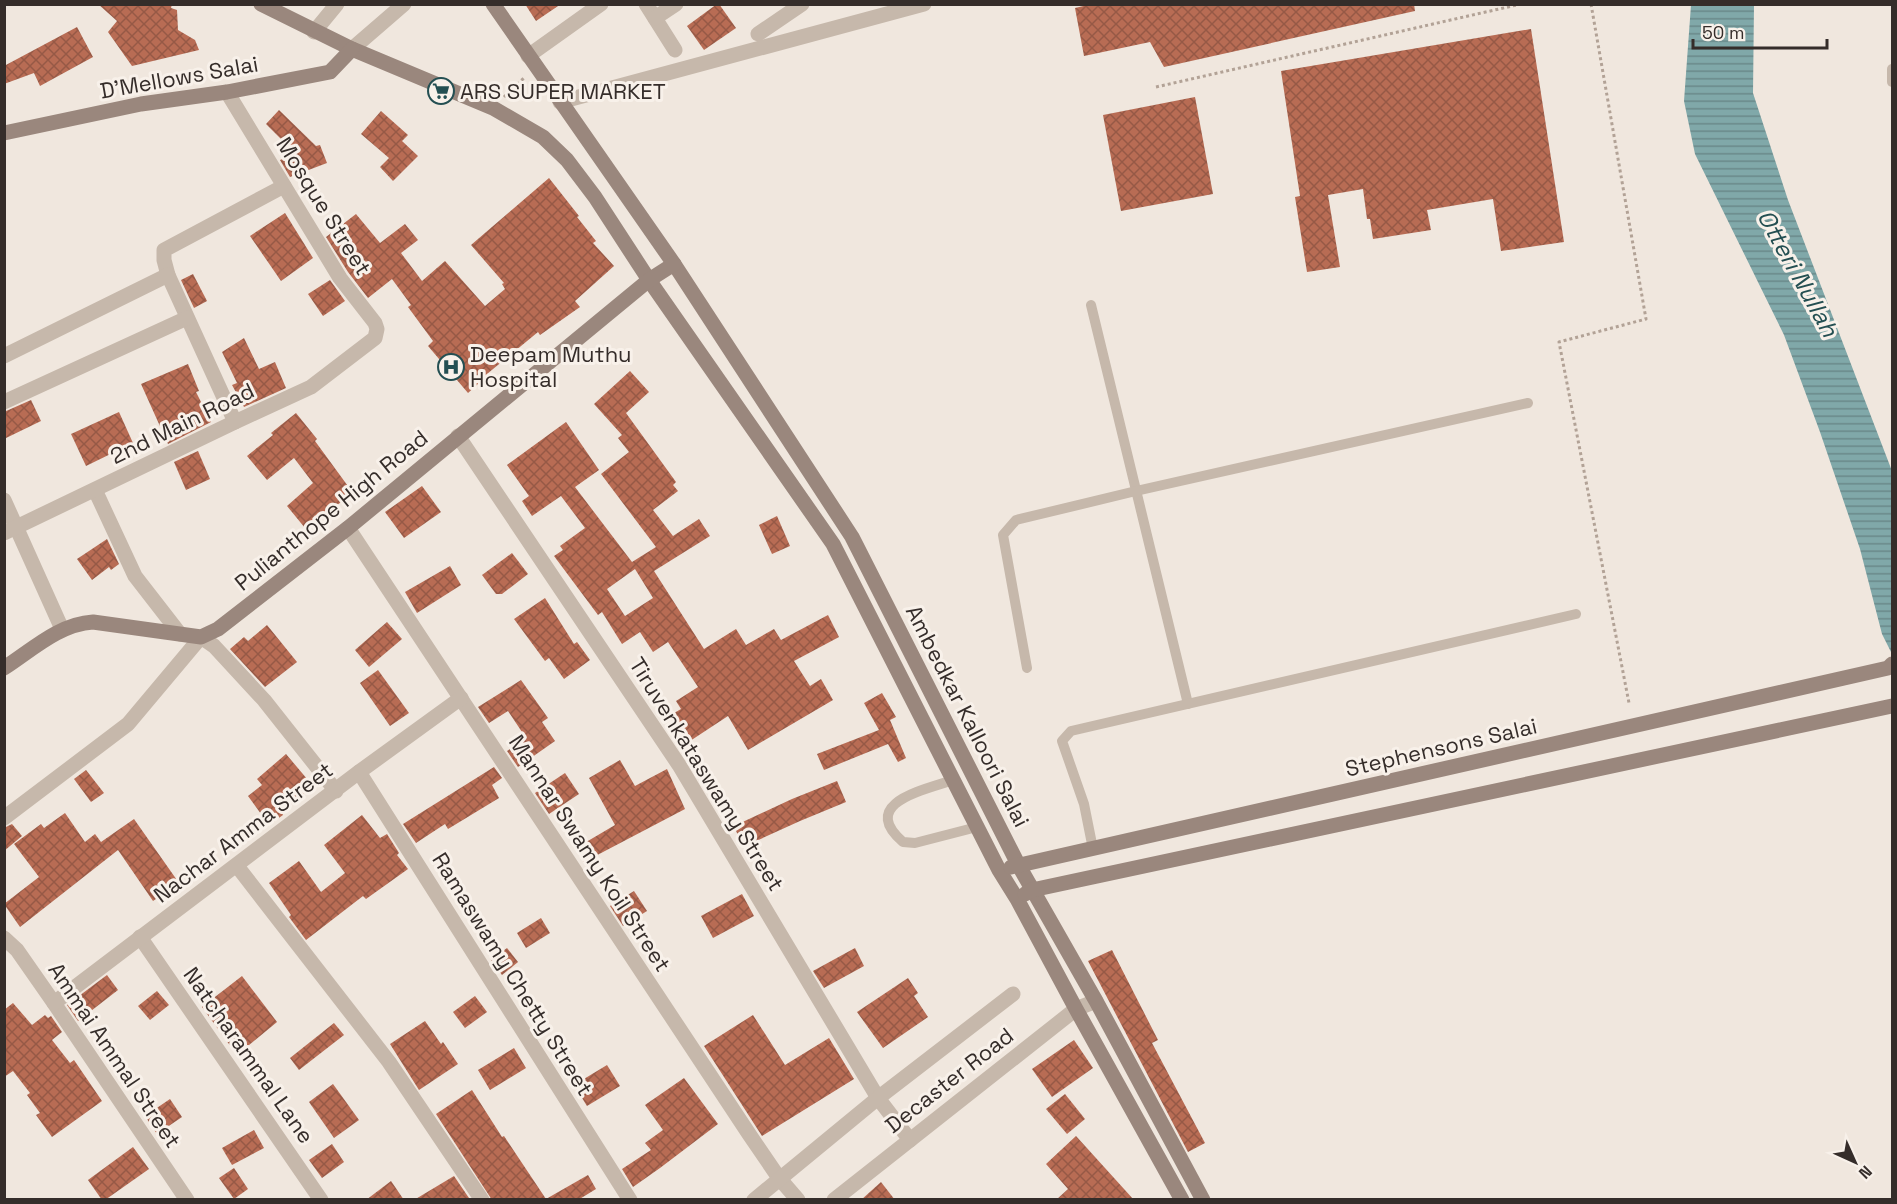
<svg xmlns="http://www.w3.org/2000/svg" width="1897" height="1204" font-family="'Space Grotesk',sans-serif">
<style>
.water{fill:url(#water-rules)}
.building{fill:url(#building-cross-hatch);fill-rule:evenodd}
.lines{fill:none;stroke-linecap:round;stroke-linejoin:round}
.path{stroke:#b2a296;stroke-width:3;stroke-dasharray:3 3;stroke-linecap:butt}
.service{stroke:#c6b8ab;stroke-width:10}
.minor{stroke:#c6b8ab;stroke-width:15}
.tertiary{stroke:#c6b8ab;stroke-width:15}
.secondary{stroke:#9a877d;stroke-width:15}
.labels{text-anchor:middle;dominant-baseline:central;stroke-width:6;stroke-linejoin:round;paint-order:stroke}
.street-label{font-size:22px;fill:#352d2a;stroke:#f8f1ea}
.poi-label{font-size:22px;fill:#352d2a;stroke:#f8f1ea;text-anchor:start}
.water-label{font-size:24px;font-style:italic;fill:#244f52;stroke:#f8f1ea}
</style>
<defs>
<pattern id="water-rules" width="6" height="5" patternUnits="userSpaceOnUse" patternTransform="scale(1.5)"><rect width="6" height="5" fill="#80a8a9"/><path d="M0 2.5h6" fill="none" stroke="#6a898a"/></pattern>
<pattern id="building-cross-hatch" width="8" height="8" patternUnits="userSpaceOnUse" patternTransform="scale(1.5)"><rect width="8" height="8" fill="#b86c54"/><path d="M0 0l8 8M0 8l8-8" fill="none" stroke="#965946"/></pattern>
</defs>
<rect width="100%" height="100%" fill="#f0e7de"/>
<path class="water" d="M 1691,5 L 1754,5 L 1753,93 L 1788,200 L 1892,471 L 1892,654 L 1882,634 L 1860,549 L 1820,432 L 1784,335 L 1695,154 L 1684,101 Z"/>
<g class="building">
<path d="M 98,4 L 172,4 L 171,8 L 177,10 L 178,30 L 195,40 L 199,50 L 132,66 L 108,32 L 117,21 Z"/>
<path d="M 525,4 L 561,4 L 536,21 Z"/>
<path d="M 717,4 L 719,4 L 736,28 L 704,50 L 687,26 Z"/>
<path d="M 1092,4 L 1414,4 L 1415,11 L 1164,67 L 1150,42 L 1084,56 L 1075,8 Z"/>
<path d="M 77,27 L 93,57 L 40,86 L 34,73 L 4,84 L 4,66 Z"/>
<path d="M 1531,29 L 1564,242 L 1501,251 L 1493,199 L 1427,210 L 1431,230 L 1373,239 L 1370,219 L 1367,219 L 1363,189 L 1328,195 L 1340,267 L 1307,272 L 1295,197 L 1300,196 L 1281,71 Z"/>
<path d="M 1195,97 L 1213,194 L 1121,211 L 1103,115 Z"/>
<path d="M 279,110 L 316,146 L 320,145 L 327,163 L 290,177 L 280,160 L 296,154 L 266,124 Z"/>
<path d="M 381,111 L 408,135 L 402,141 L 418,156 L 393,181 L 380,167 L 389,158 L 361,134 Z"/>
<path d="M 549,178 L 579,216 L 577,217 L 596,241 L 593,243 L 614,266 L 575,301 L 580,307 L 540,335 L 538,332 L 487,374 L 488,375 L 468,393 L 428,346 L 433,341 L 408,307 L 411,305 L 392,279 L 368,298 L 348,272 L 326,237 L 356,214 L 380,243 L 405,224 L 418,240 L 401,253 L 422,281 L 445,261 L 485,306 L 505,289 L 502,284 L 504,283 L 471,245 Z"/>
<path d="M 285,213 L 313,258 L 281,281 L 250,236 Z"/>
<path d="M 193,274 L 207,301 L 194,308 L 181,280 Z"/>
<path d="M 330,280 L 345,301 L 323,316 L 308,294 Z"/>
<path d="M 244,338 L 259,369 L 275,362 L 286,388 L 244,407 L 232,385 L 237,383 L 222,352 Z"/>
<path d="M 188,364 L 199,391 L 196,392 L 211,422 L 168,444 L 141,384 Z"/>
<path d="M 630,371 L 649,392 L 626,413 L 676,482 L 673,485 L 678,491 L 653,510 L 673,536 L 699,519 L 710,536 L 654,571 L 704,649 L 736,629 L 746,645 L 774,629 L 781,640 L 828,615 L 839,637 L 794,661 L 810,686 L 821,679 L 833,700 L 748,750 L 728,716 L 687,743 L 669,716 L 681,709 L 676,701 L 698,687 L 668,642 L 653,652 L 640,632 L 622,644 L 602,612 L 598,615 L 554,556 L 563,550 L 560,546 L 585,528 L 561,496 L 532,516 L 522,501 L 529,496 L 507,465 L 566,422 L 599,470 L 575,487 L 632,562 L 656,547 L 601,474 L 629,452 L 618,438 L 622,435 L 594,404 ZM 635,569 L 653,598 L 625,616 L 607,589 Z"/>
<path d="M 31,400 L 41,421 L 4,439 L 4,412 Z"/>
<path d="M 119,412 L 133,443 L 86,466 L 71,434 Z"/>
<path d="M 296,413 L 317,439 L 315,441 L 353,493 L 332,509 L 331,507 L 305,528 L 287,506 L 313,483 L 294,458 L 267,480 L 247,456 L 273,435 L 271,433 Z"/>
<path d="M 198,451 L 210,479 L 186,490 L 174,462 Z"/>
<path d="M 422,486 L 441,512 L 404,538 L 385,512 Z"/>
<path d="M 777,516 L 790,546 L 772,554 L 759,525 Z"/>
<path d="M 107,539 L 119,564 L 111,570 L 109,567 L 92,580 L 77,559 Z"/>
<path d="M 512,553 L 528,574 L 502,594 L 496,594 L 482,575 Z"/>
<path d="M 450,566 L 461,585 L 417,613 L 405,592 Z"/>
<path d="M 545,598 L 574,644 L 577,642 L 590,660 L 564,679 L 549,658 L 545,661 L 514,619 Z"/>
<path d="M 387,622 L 402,639 L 369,667 L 355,650 Z"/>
<path d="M 267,625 L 297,662 L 265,687 L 230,649 L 244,637 L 248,641 Z"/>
<path d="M 378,670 L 409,713 L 390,726 L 360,683 Z"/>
<path d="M 521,680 L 548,718 L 542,722 L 555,741 L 518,767 L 507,751 L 526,738 L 508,711 L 489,723 L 478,707 Z"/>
<path d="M 882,693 L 896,717 L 890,720 L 906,758 L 898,762 L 888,744 L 824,770 L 817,754 L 879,730 L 864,703 Z"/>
<path d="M 286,754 L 313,786 L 282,813 L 283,815 L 269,825 L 248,796 L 262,785 L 257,779 Z"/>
<path d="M 620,760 L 635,786 L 667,769 L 685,809 L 584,862 L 576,848 L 615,825 L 589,778 Z"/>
<path d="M 494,767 L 502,778 L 492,785 L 499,798 L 448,829 L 445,824 L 416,843 L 403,824 Z"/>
<path d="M 86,770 L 104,793 L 91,802 L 74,779 Z"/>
<path d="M 565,773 L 579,794 L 549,814 L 535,793 Z"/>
<path d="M 837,781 L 846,802 L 800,821 L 743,847 L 734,826 L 792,799 Z"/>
<path d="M 65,813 L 85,842 L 95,834 L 101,842 L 134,819 L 179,883 L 153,901 L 118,850 L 20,927 L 4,904 L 39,877 L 14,844 L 41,824 L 44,828 Z"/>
<path d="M 362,815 L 380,838 L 387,834 L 399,853 L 397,855 L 408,869 L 366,899 L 363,896 L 306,940 L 289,917 L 291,915 L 269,883 L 299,861 L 321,892 L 345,873 L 324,845 Z"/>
<path d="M 12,824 L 22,836 L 4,851 L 4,828 Z"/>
<path d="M 634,891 L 647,911 L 623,926 L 610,906 Z"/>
<path d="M 742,894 L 754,916 L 713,938 L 701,916 Z"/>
<path d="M 541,918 L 550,933 L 526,948 L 517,933 Z"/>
<path d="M 507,948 L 518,962 L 502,975 L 491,960 Z"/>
<path d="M 855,948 L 864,966 L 824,988 L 813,971 Z"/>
<path d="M 1112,950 L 1158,1040 L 1152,1043 L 1205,1143 L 1188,1152 L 1088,961 Z"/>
<path d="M 107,975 L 118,990 L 78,1021 L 67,1005 Z"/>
<path d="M 242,976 L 277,1022 L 237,1055 L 202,1007 Z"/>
<path d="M 908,978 L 918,993 L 914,996 L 928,1017 L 883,1048 L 857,1012 Z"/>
<path d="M 157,991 L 169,1005 L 150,1020 L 138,1006 Z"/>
<path d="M 475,996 L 487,1012 L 465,1028 L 453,1012 Z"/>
<path d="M 13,1003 L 32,1025 L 45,1015 L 48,1018 L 51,1016 L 62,1032 L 52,1040 L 70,1063 L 74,1060 L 102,1101 L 52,1137 L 36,1115 L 40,1113 L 27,1095 L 30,1093 L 13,1071 L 4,1077 L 4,1010 Z"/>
<path d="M 753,1015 L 785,1065 L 829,1038 L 854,1079 L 762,1136 L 704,1046 Z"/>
<path d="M 425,1021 L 441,1044 L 443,1042 L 458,1064 L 419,1090 L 390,1044 Z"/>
<path d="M 334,1023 L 344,1035 L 299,1070 L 290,1058 Z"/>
<path d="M 1074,1040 L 1093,1068 L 1052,1097 L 1032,1069 Z"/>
<path d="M 514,1048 L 526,1068 L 490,1090 L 478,1070 Z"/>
<path d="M 607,1065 L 620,1086 L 587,1106 L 574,1085 Z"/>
<path d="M 684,1078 L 718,1124 L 660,1168 L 633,1187 L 622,1169 L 651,1150 L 645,1143 L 663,1130 L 645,1105 Z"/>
<path d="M 333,1084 L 359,1120 L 334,1138 L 309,1102 Z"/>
<path d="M 472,1090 L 502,1137 L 504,1136 L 546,1199 L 588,1175 L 596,1189 L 578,1200 L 492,1200 L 436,1114 Z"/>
<path d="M 1065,1094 L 1085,1119 L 1067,1134 L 1046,1109 Z"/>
<path d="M 170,1099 L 182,1117 L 157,1134 L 145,1116 Z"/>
<path d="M 254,1130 L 264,1148 L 232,1165 L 222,1148 Z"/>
<path d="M 1076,1136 L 1134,1200 L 1056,1200 L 1068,1189 L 1046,1164 Z"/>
<path d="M 332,1144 L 344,1162 L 322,1178 L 309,1160 Z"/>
<path d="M 133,1147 L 149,1169 L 105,1200 L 102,1200 L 88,1180 Z"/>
<path d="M 234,1168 L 248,1189 L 234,1199 L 219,1178 Z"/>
<path d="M 454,1176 L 469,1198 L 414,1200 Z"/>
<path d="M 391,1181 L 404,1200 L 366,1200 Z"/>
<path d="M 881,1182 L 895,1200 L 861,1200 Z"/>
</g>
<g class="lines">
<g class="path">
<path d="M 1591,4 L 1646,319 L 1559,342 L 1629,703"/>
<path d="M 1156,87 L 1521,4"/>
<path d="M 504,97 L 525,77"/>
</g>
<g class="service">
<path d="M 1892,69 L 1892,82"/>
<path d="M 1091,305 L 1188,704"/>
<path d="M 1027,668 L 1003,535 L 1016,520 L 1136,491 L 1528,403"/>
<path d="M 953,780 C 924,790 858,803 903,842 L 915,843 L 977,827"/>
<path d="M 1093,849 L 1084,804 L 1062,741 L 1071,731 L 1576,614"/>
</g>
<g class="minor">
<path d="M 646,4 L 675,50"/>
<path d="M 655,18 L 676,4"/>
<path d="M 314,32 L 337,4"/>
<path d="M 758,34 L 802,4"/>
<path d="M 352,49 L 404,4"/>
<path d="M 528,56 L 601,4"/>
<path d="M 560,102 L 924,4"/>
<path d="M 168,275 L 164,260 L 164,250 L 284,186"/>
<path d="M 4,356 L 168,275 L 235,422"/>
<path d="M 4,402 L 187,318"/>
<path d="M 458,436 L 679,765 L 878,1098 L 910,1140"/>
<path d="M 95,490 L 135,576 L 180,634"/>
<path d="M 4,500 L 62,629"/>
<path d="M 348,528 L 749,1134 L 779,1178 L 798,1200"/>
<path d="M 4,533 L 235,422 L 311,387 L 375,338 L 377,329 L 375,323 L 340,278 L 227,92"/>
<path d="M 359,772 L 630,1200"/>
<path d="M 4,818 L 128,724 L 201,637 L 214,646 L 264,700 L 336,791"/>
<path d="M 237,866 L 389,1062 L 482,1200"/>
<path d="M 140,937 L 321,1200"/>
<path d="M 4,938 L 17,950 L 54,1003 L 187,1200"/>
<path d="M 54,1003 L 359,772 L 461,698"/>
<path d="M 754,1200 L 878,1098 L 1013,994"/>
</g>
<path class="tertiary" d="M 834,1200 L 1076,1009 L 1096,1001"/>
<g class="secondary">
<path d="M 261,4 L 352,49 L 493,108 L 543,137 L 567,160 L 595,197 L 649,280 L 833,544 L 999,870 L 1017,899 L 1076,1009 L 1182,1200"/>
<path d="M 493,4 L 674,264 L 852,537 L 1019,866 L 1096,1001 L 1203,1200"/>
<path d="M 4,133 L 141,104 L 227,92 L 330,72 L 352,49"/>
<path d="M 4,668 C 32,650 59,624 93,622 L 201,637 L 218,629 L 348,528 L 649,280 L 674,264"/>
<path d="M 1011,867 L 1888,668 L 1892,664"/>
<path d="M 1025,894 L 1032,890 L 1892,706"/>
</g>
</g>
<defs>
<symbol id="supermarket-ring" viewBox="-11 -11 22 22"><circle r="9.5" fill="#f8f1ea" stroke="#244f52" stroke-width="1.5"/><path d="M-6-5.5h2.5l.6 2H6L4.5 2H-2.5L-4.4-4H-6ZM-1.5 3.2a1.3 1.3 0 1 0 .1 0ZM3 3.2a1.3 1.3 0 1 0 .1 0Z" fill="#244f52"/></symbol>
<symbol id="hospital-ring" viewBox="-11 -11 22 22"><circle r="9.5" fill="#f8f1ea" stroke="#244f52" stroke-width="1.5"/><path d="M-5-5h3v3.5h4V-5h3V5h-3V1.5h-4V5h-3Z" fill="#244f52"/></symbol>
</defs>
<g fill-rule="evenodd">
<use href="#supermarket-ring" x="426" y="76" width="30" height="30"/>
<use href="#hospital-ring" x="436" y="352" width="30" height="30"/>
</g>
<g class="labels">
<g class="street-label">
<text transform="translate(179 77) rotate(-10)">D'Mellows Salai</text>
<text transform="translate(324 206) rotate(58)">Mosque Street</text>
<text transform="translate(182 423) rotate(-26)">2nd Main Road</text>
<text transform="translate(331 510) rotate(-39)">Pulianthope High Road</text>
<text transform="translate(968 716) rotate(63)">Ambedkar Kalloori Salai</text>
<text transform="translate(1441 747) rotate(-13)">Stephensons Salai</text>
<text transform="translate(707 774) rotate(58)">Tiruvenkataswamy Street</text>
<text transform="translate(243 832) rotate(-37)">Nachar Amma Street</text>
<text transform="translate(590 853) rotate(57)">Mannar Swamy Koil Street</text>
<text transform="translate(513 974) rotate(58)">Ramaswamy Chetty Street</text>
<text transform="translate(115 1055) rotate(56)">Ammai Ammal Street</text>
<text transform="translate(249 1055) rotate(55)">Natcharammal Lane</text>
<text transform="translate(949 1080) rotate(-38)">Decaster Road</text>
</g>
<g class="poi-label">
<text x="460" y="91">ARS SUPER MARKET</text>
<text x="470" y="354">Deepam Muthu<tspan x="470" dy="25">Hospital</tspan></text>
</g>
<g class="water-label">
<text transform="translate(1798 273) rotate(61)">Otteri Nullah</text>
</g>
</g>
<rect width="1897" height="1204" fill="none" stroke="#352d2a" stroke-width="12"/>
<g transform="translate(1855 1162) rotate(135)" stroke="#f8f1ea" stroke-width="4.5" paint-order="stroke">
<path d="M0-4.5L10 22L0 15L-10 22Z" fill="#352d2a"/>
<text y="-9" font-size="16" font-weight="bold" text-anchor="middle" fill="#352d2a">N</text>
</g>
<path d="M1693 39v9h134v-9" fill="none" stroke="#352d2a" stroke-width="3"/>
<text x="1702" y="39" font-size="18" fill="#352d2a" stroke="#f8f1ea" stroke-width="4.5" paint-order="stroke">50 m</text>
</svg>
